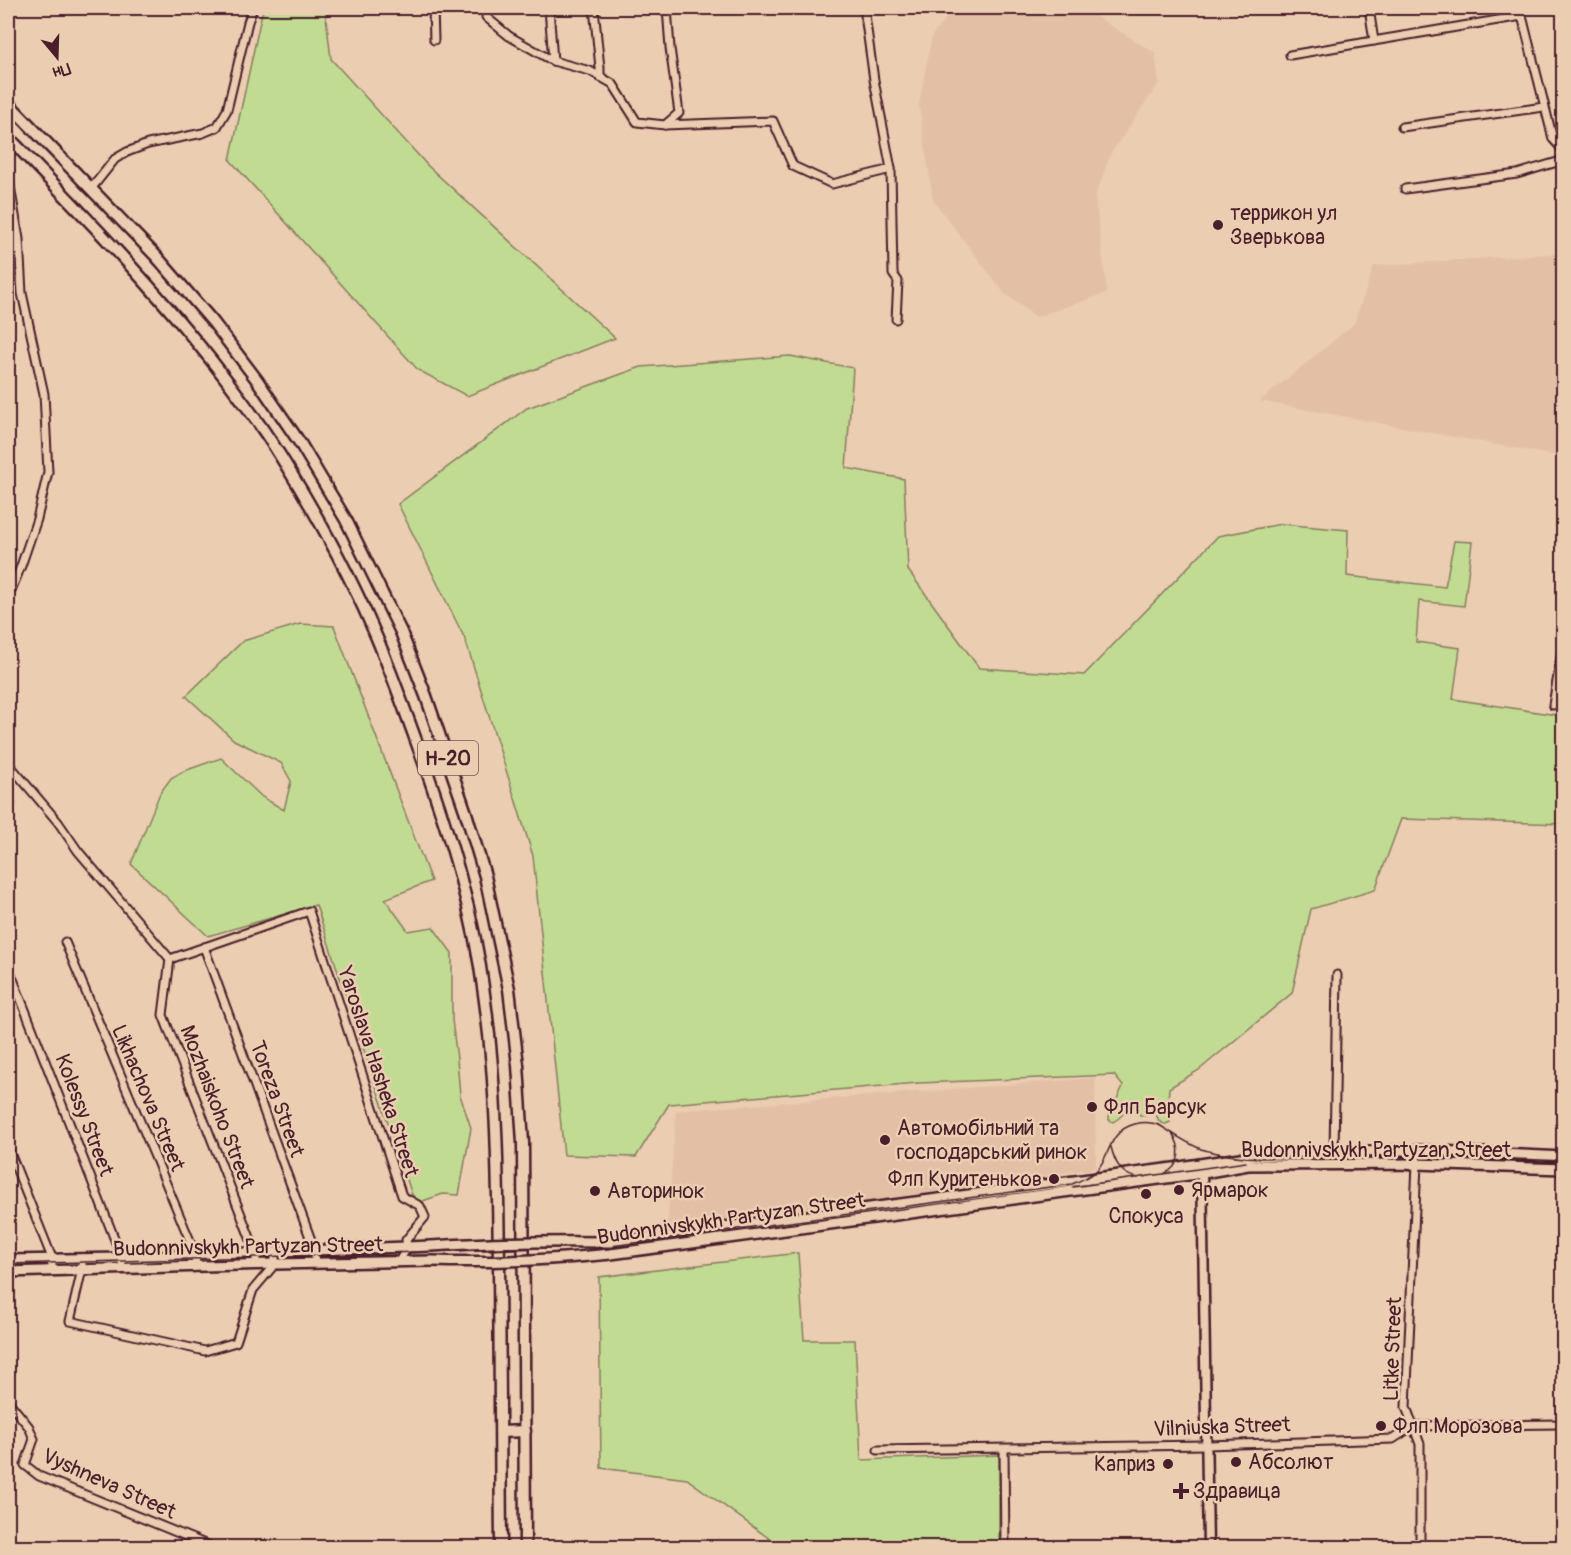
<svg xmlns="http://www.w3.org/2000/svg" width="1571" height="1555" font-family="Pangolin,sans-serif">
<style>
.built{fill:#e3bfa6}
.green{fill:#c2db92;stroke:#867d5e;stroke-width:1.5}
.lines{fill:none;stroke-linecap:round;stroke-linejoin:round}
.minor-casing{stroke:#4a1f2b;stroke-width:11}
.tertiary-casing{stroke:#4a1f2b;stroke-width:13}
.secondary-casing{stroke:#4a1f2b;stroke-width:14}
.primary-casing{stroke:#4a1f2b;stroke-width:15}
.minor{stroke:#ebcdb1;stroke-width:7}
.tertiary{stroke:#ebcdb1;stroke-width:8}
.secondary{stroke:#ebcdb1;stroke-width:9}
.primary{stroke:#ebcdb1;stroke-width:10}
.tram{stroke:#4a1f2b;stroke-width:1.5}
.secondary-bridge-casing{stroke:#4a1f2b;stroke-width:14;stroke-linecap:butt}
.secondary-bridge{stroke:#ebcdb1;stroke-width:9}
.poi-dot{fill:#4a1f2b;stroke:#ebcdb1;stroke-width:2}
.labels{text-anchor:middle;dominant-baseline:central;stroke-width:5;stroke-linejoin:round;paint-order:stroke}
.shield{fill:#ebcdb1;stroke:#7a5353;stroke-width:1.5}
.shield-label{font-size:20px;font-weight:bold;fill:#4a1f2b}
.poi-label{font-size:21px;fill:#4a1f2b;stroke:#ebcdb1;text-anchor:start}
.street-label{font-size:21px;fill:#4a1f2b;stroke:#ebcdb1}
</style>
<rect width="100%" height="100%" fill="#ebcdb1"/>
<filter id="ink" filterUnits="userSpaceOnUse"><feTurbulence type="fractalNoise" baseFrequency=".0167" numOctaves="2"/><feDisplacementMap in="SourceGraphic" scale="12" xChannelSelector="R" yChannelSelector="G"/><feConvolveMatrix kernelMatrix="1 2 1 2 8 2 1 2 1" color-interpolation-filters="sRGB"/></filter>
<g filter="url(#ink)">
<g class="built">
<path d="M 955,8 L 1082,8 L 1155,53 L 1159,83 L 1111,153 L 1095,197 L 1107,293 L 1036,317 L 1005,294 L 933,200 L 919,104 L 932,36 Z"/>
<path d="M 1563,253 L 1563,457 L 1260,401 L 1354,324 L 1374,266 Z"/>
<path d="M 8,790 L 19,805 L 8,816 Z"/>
<path d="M 1095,1078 L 1096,1168 L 667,1231 L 676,1111 Z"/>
</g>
<g class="green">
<path d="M 264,8 L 325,8 L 331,59 L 428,166 L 615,338 L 467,396 L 418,370 L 230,160 L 261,17 Z"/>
<path d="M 790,356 L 853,368 L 846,468 L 904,479 L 908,570 L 979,668 L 1084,675 L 1218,536 L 1281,524 L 1348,530 L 1347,576 L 1445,587 L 1454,541 L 1472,542 L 1464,606 L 1419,601 L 1416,642 L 1460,648 L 1453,699 L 1563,716 L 1563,824 L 1401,819 L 1375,890 L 1311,909 L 1292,993 L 1199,1070 L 1169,1088 C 1168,1100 1167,1110 1170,1122 L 1166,1124 C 1154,1123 1158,1110 1152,1103 L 1150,1105 L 1150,1112 L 1145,1116 L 1140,1115 L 1136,1108 L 1131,1105 L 1119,1118 L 1113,1122 L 1109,1120 L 1109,1116 L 1123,1086 L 1114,1075 L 918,1083 L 669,1104 L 636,1157 L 564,1155 L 533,856 L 465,639 L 398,504 L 527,408 L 641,367 Z"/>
<path d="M 300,624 L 334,626 L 431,881 L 385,899 L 408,931 L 433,927 L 452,953 L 452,1020 L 457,1059 L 460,1095 L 471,1128 L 459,1195 L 443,1194 L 417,1203 L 411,1192 L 316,905 L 208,936 L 131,864 L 160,793 L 171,778 L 184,771 L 221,758 L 262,797 L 284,810 L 291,781 L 281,763 L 234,740 L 186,696 L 243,641 Z"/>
<path d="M 798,1253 L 804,1340 L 855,1340 L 861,1460 L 999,1455 L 999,1547 L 781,1547 L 687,1479 L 601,1468 L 599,1277 Z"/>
</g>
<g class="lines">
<defs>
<g id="minor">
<path d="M 433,8 L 434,40"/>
<path d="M 486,8 L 486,17 L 509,36 L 553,61 L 590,71 L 613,84 L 637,122 L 665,125 L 773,121 L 793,166 L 832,184 L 891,169"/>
<path d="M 549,8 L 553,61"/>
<path d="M 594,8 L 600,68 L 600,77"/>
<path d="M 864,8 L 874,80 L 891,169 L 893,274 L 898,281 L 896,319"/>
<path d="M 1369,8 L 1374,41"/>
<path d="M 1520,8 L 1553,139 L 1564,151"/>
<path d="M 1290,55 L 1522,16"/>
<path d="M 665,125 L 679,113 L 670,48 L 667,8"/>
<path d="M 1402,127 L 1544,107"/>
<path d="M 8,174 L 19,239 L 22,293 L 44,394 L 48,472 L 37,519 L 21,566 L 8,598"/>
<path d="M 91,189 L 115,159 L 127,152 L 148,144 L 203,133 L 217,127 L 227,110 L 248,22 L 253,8"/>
<path d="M 1405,189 L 1517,174 L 1564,160"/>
<path d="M 1553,705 L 1564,639"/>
<path d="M 8,763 L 58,822 L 78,851 L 170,959 L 309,911 L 402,1196 L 420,1206 L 425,1217 L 406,1240 L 407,1248 L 399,1261"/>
<path d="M 65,942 L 196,1255 L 195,1267"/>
<path d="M 204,947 L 315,1251 L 315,1263"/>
<path d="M 170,959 L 163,1015 L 256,1253 L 256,1265"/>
<path d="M 11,974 L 122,1258 L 122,1262"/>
<path d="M 8,1148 L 52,1258 L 52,1270"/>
<path d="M 1416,1150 L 1417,1164 L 1406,1407 L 1420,1444 L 1420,1548"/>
<path d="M 1334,1153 L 1337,975"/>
<path d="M 82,1258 L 82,1269 L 70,1321 L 205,1351 L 236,1342 L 253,1290 L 275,1264 L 275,1252"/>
<path d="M 8,1401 L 29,1427 L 34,1439 L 25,1465 L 39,1476 L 215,1548"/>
<path d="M 1004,1449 L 1005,1548"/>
<path d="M 878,1450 L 1206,1445 L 1393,1439 L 1413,1426 L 1564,1424"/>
</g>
<path id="tertiary" d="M 1202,1167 L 1208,1548"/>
<g id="secondary">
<path d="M 611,1242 L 1173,1168 L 1253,1156 L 1416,1150 L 1564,1157"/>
<path d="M 611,1254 L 1203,1173 L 1248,1165 L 1417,1164 L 1564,1169"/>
<path d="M 8,1260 L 122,1258 L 431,1246"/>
<path d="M 8,1272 L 275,1264 L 432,1261"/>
</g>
<g id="primary">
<path d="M 8,103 L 156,256 L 213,322 L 257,380 L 300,443 L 346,520 L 401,632 L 426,696 L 466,813 L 485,876 L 509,989 L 518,1065 L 523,1143 L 525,1548"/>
<path d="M 8,137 C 82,213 157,290 222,374 C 243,401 263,428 281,457 C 318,516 352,578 379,643 C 395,682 409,721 423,760 C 450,836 474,914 484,994 C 497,1085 498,1175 499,1266 C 500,1360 501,1454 501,1548"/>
<path d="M 501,1432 L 525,1431"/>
</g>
</defs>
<use href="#minor" class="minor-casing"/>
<use href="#tertiary" class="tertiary-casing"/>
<use href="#secondary" class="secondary-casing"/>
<use href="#primary" class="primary-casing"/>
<use href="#minor" class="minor"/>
<use href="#tertiary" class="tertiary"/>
<use href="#secondary" class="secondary"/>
<use href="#primary" class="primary"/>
<g class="tram">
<path d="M 1111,1147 C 1115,1163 1121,1175 1138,1178"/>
<path d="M 1164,1174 C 1182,1166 1182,1147 1172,1133"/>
<path d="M 1073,1187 L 1246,1162"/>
<path d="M 8,1264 L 122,1261 L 611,1246 L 1072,1184 C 1080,1181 1090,1176 1097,1170 C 1106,1160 1108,1147 1116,1136 C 1125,1124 1145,1119 1159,1125 C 1172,1133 1186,1143 1201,1149 C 1220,1155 1240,1157 1259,1158 L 1416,1155 L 1564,1161"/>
</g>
<defs>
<g id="secondary-bridge">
<path d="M 431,1246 C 491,1242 551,1241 611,1242"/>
<path d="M 432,1261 C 491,1263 551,1260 611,1254"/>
</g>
</defs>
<use href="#secondary-bridge" class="secondary-bridge-casing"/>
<use href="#secondary-bridge" class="secondary-bridge"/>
</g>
</g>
<g class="poi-dot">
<circle cx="1218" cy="225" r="6"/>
<circle cx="1092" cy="1107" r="6"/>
<circle cx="885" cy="1140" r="6"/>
<circle cx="1054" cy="1179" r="6"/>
<circle cx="1179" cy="1190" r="6"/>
<circle cx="595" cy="1191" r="6"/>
<circle cx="1146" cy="1194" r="6"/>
<circle cx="1381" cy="1426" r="6"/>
<circle cx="1236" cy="1462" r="6"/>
<circle cx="1168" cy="1464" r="6"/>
<path d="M1178 1482h6v6h6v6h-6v6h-6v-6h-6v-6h6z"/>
</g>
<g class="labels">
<rect class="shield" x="418" y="741" width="60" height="34" rx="4.5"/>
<g class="shield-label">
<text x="448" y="758">Н-20</text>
</g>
<g class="poi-label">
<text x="1230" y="213">террикон ул<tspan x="1230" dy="24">Зверькова</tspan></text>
<text x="1104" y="1107">Флп Барсук</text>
<text x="897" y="1128">Автомобільний та<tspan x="897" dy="24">господарський ринок</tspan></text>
<text x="1042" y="1179" text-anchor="end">Флп Куритеньков</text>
<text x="1191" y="1190">Ярмарок</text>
<text x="607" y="1191">Авторинок</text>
<text x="1146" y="1216" text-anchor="middle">Спокуса</text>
<text x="1393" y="1426">Флп Морозова</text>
<text x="1248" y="1462">Абсолют</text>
<text x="1156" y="1464" text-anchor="end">Каприз</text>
<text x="1193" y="1491">Здравица</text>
</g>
<g class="street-label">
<text transform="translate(378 1072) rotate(72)">Yaroslava Hasheka Street</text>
<text transform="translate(148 1098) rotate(67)">Likhachova Street</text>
<text transform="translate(277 1099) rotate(70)">Toreza Street</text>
<text transform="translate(217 1107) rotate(69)">Mozhaiskoho Street</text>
<text transform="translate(84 1115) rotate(69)">Kolessy Street</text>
<text x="1376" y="1150">Budonnivskykh Partyzan Street</text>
<text transform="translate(731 1219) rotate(-8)">Budonnivskykh Partyzan Street</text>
<text transform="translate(248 1247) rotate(-1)">Budonnivskykh Partyzan Street</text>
<text transform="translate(1393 1349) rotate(-88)">Litke Street</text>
<text transform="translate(1222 1427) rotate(-2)">Vilniuska Street</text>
<text transform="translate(109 1484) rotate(24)">Vyshneva Street</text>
</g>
</g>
<rect width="1571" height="1555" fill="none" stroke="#ebcdb1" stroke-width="30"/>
<rect x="15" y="15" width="1541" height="1525" fill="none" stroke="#4a1f2b" stroke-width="2" filter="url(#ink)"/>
<g transform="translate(57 57) rotate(161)" stroke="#ebcdb1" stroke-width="4.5" paint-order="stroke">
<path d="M0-4.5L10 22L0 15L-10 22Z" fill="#4a1f2b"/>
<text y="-9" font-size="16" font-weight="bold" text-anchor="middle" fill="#4a1f2b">Пн</text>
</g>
</svg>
